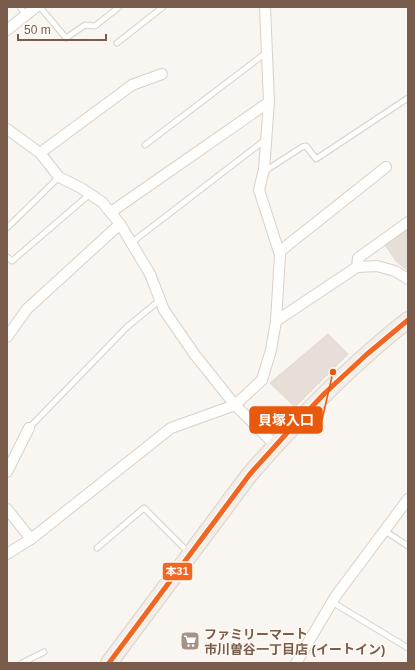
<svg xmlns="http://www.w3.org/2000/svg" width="415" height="670" font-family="Arial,'Noto Sans JP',sans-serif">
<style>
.building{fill:#e6ded7;stroke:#e2d8d2}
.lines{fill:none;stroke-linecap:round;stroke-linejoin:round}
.lane-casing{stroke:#d7d1cb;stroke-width:7}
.street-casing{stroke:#d7d1cb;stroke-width:12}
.primary-casing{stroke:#dad1cc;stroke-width:18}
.lane{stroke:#fefefd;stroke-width:5}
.street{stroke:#fefefd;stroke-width:10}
.primary{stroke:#f3eee8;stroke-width:16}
.bus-1-casing{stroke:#fffaf3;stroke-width:8}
.bus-1{stroke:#f26522;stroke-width:5}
.labels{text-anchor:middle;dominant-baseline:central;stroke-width:3;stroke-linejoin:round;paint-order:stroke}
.poi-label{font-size:13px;font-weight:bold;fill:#7a5c4d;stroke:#fffaf3;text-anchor:start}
.leader{fill:none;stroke:#e8590c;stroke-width:1.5}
.callout-dot{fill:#e8590c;stroke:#fffaf3;stroke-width:1.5}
.callout{fill:#e8590c;stroke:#e8590c;stroke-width:1.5}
.callout-label{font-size:14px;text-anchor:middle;font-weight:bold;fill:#fff}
.line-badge{stroke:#fffaf3;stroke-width:1.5}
.badge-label{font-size:11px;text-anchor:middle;font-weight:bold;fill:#fff}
</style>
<rect width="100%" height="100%" fill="#f9f5f0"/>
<g class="building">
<path d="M 408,229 L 408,271 L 396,261 L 385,245 Z"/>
<path d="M 328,334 L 348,354 L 295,407 L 270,383 Z"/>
</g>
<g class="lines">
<defs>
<g id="lane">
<path d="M 20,7 L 26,15"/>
<path d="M 40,7 L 66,38 L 85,25 L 95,26 L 119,7"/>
<path d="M 117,43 L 163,7"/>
<path d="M 145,145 L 267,52"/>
<path d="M 265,171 L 302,147 L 306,146 L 316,159 L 408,98"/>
<path d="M 7,228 L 59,177"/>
<path d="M 131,243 L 265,140"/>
<path d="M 7,257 L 12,261 L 90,194"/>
<path d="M 29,428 L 127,327 L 160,300"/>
<path d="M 385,531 L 408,546"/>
<path d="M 97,548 L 144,508 L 188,552"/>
<path d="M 332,602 L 408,648"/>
<path d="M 22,663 L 44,652"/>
</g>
<g id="street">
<path d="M 7,30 L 36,7"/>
<path d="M 7,129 L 40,153 L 59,177 L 81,188 L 102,202 L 120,224 L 150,274 L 164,310 L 195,355 L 235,405 L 275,445"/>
<path d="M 40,153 L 132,85 L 162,74"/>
<path d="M 111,212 L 269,102"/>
<path d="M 279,252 L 386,167"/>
<path d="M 357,267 L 358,258 L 408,222"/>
<path d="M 276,321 L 357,267 L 377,266 L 395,271 L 408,279"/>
<path d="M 7,337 L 27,309 L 120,224"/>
<path d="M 7,472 L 29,428"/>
<path d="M 7,509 L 31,539"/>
<path d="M 7,554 L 31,539 L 171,428 L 235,405 L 262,380 L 271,350 L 276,321 L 280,255 L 259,190 L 264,169 L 269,102 L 265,7"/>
<path d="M 296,663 L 335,597 L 408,499"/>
</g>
<path id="primary" d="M 109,663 L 250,474 C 298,419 350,365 408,320"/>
</defs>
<use href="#lane" class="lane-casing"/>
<use href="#street" class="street-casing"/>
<use href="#primary" class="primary-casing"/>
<use href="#lane" class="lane"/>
<use href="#street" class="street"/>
<use href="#primary" class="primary"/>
<defs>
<path id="bus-1" d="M 109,663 L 250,474 L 287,433 L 325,393 L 366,355 L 408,320"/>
</defs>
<use href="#bus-1" class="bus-1-casing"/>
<use href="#bus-1" class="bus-1"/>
</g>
<defs>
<symbol id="supermarket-square" viewBox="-11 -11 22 22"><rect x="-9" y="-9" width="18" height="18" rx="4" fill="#a69286" stroke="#fffaf3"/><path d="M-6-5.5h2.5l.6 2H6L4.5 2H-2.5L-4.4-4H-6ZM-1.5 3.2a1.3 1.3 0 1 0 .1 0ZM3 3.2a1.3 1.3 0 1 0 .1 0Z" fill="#fff"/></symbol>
</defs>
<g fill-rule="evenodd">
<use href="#supermarket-square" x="179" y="630" width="22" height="22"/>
</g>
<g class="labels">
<g class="poi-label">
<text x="204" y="634">ファミリーマート<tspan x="204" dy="15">市川曽谷一丁目店 (イートイン)</tspan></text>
</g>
</g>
<path class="leader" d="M333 372L322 420"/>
<circle class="callout-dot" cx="333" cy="372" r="4"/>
<rect class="callout" x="250" y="407" width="72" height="26" rx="4"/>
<g class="callout-label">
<text x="286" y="425">貝塚入口</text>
</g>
<rect class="line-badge" x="162" y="562" width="31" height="19" rx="4" fill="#f26522"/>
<g class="badge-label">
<text x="177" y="575">本31</text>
</g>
<rect width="415" height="670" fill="none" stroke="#7a5c4d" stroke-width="16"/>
<path d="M18 34v6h88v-6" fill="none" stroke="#7a5c4d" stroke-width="2"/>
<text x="24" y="34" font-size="12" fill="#7a5c4d" stroke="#fffaf3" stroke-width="3" paint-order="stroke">50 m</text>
</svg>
